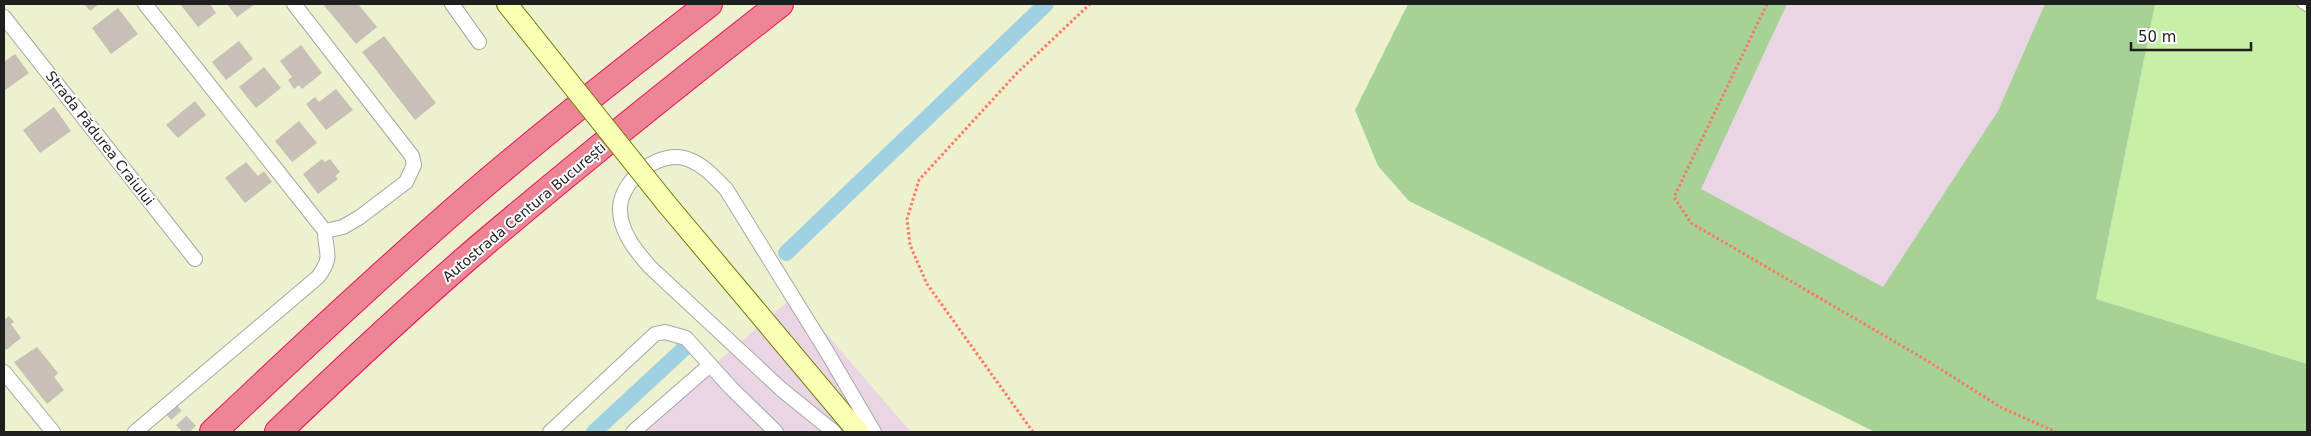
<svg xmlns="http://www.w3.org/2000/svg" width="2311" height="436" font-family="'DejaVu Sans',sans-serif">
<style>
.industrial{fill:#ead5e5}
.farmland{fill:#edf1cd}
.grass{fill:#c7efa5}
.forest{fill:#a6d395}
.lines{fill:none;stroke-linecap:round;stroke-linejoin:round}
.canal{stroke:#a0d1e2;stroke-width:16}
.building{fill:#c8bfb7}
.minor-tunnel{stroke:#c6c3bd;stroke-width:14;stroke-dasharray:14 7;stroke-linecap:butt}
.service-casing{stroke:#a6a6a6;stroke-width:9}
.minor-casing{stroke:#a6a6a6;stroke-width:16}
.secondary-casing{stroke:#6a7b00;stroke-width:22}
.motorway-casing{stroke:#ea1558;stroke-width:28}
.path{stroke:#ff7a66;stroke-width:3;stroke-dasharray:2.5 2.5;stroke-linecap:butt}
.service{stroke:#fff;stroke-width:7}
.minor{stroke:#fff;stroke-width:14}
.secondary{stroke:#f9ffb3;stroke-width:20}
.motorway{stroke:#ee8596;stroke-width:26}
.secondary-bridge-casing{stroke:#6a7b00;stroke-width:22;stroke-linecap:butt}
.secondary-bridge{stroke:#f9ffb3;stroke-width:20}
.labels{text-anchor:middle;dominant-baseline:central;stroke-width:4;stroke-linejoin:round;paint-order:stroke}
.street-label{font-size:14px;fill:#1f1f1f;stroke:#fff}
</style>
<rect width="100%" height="100%" fill="#f0ece4"/>
<g class="industrial">
<path d="M 1408,4 L 2307,4 L 2307,432 L 1875,432 Z"/>
<path d="M 794,296 L 911,432 L 641,432 L 639,429 Z"/>
</g>
<path class="farmland" d="M 4,4 L 1408,4 L 1355,110 L 1409,201 L 1875,432 L 911,432 L 794,296 L 639,429 L 641,432 L 4,432 Z"/>
<path class="grass" d="M 2155,4 L 2307,4 L 2307,364 L 2096,299 Z"/>
<path class="forest" d="M 1408,4 L 1787,4 L 1701,189 L 1883,287 L 1998,111 L 2045,4 L 2155,4 L 2096,299 L 2307,364 L 2307,432 L 1875,432 L 1409,201 L 1378,166 L 1355,110 Z"/>
<g class="lines">
<g class="canal">
<path d="M 786,253 L 1046,4"/>
<path d="M 594,432 L 690,343"/>
</g>
</g>
<g class="building">
<path d="M 84,4 L 99,4 L 90,11 Z"/>
<path d="M 180,4 L 210,4 L 216,13 L 198,27 Z"/>
<path d="M 227,4 L 255,4 L 237,17 Z"/>
<path d="M 323,4 L 358,4 L 377,27 L 356,44 Z"/>
<path d="M 118,8 L 138,34 L 111,54 L 92,28 Z"/>
<path d="M 384,36 L 436,103 L 415,120 L 362,52 Z"/>
<path d="M 239,41 L 253,59 L 226,80 L 212,62 Z"/>
<path d="M 301,45 L 322,73 L 302,89 L 299,85 L 294,89 L 288,80 L 292,77 L 280,61 Z"/>
<path d="M 15,54 L 29,73 L 4,91 L 4,62 Z"/>
<path d="M 264,67 L 281,88 L 256,108 L 239,87 Z"/>
<path d="M 336,89 L 353,110 L 326,130 L 306,104 L 315,97 L 319,102 Z"/>
<path d="M 195,101 L 206,115 L 178,138 L 166,125 Z"/>
<path d="M 54,107 L 71,131 L 40,153 L 23,130 Z"/>
<path d="M 299,121 L 317,143 L 292,162 L 275,141 Z"/>
<path d="M 322,159 L 325,162 L 330,159 L 340,172 L 335,176 L 338,179 L 318,194 L 303,174 Z"/>
<path d="M 246,162 L 258,176 L 264,171 L 272,182 L 245,203 L 225,178 Z"/>
<path d="M 9,316 L 14,322 L 11,324 L 21,338 L 6,350 L 4,348 L 4,320 Z"/>
<path d="M 37,347 L 58,373 L 54,377 L 64,390 L 47,404 L 14,362 Z"/>
</g>
<g class="lines">
<path class="minor-tunnel" d="M 167,405 L 192,432"/>
<defs>
<path id="service" d="M 2301,4 L 2307,8"/>
<g id="minor">
<path d="M 145,4 L 325,231"/>
<path d="M 294,4 L 412,156 L 414,165 L 406,182 L 360,217 L 343,227 L 325,231"/>
<path d="M 452,4 L 479,42"/>
<path d="M 4,17 L 195,259"/>
<path d="M 4,372 L 53,432"/>
<path d="M 135,432 L 318,277 C 334,255 325,254 325,231"/>
<path d="M 550,432 L 655,334 L 665,332 L 686,338 L 731,388 L 776,432"/>
<path d="M 633,432 L 710,365"/>
<path d="M 834,432 L 781,389 L 650,267 C 636,251 619,231 620,207 C 622,178 662,147 690,160 C 705,166 715,178 726,189 L 827,352 L 874,432"/>
</g>
<g id="secondary">
<path d="M 507,4 L 527,29"/>
<path d="M 665,202 L 858,432"/>
</g>
<g id="motorway">
<path d="M 213,432 C 291,358 369,285 450,214 C 533,141 621,72 709,4"/>
<path d="M 278,432 C 344,369 411,306 481,246 C 579,163 679,83 780,4"/>
</g>
</defs>
<use href="#service" class="service-casing"/>
<use href="#minor" class="minor-casing"/>
<use href="#secondary" class="secondary-casing"/>
<use href="#motorway" class="motorway-casing"/>
<g class="path">
<path d="M 1767,4 L 1674,197 L 1691,223 L 1926,360 L 2002,408 L 2056,432"/>
<path d="M 1033,432 L 927,284 L 910,245 L 907,219 L 919,180 L 1017,73 L 1090,4"/>
</g>
<use href="#service" class="service"/>
<use href="#minor" class="minor"/>
<use href="#secondary" class="secondary"/>
<use href="#motorway" class="motorway"/>
<defs>
<path id="secondary-bridge" d="M 527,29 L 665,202"/>
</defs>
<use href="#secondary-bridge" class="secondary-bridge-casing"/>
<use href="#secondary-bridge" class="secondary-bridge"/>
</g>
<g class="labels">
<g class="street-label">
<text transform="translate(100 138) rotate(52)">Strada Pădurea Craiului</text>
<text transform="translate(524 212) rotate(-40)">Autostrada Centura București</text>
</g>
</g>
<rect width="2311" height="436" fill="none" stroke="#1f1f1f" stroke-width="10"/>
<path d="M2131 42v8h120v-8" fill="none" stroke="#1f1f1f" stroke-width="2.5"/>
<text x="2138" y="42" font-size="15" fill="#1f1f1f" stroke="#ffffff" stroke-width="4" paint-order="stroke">50 m</text>
</svg>
